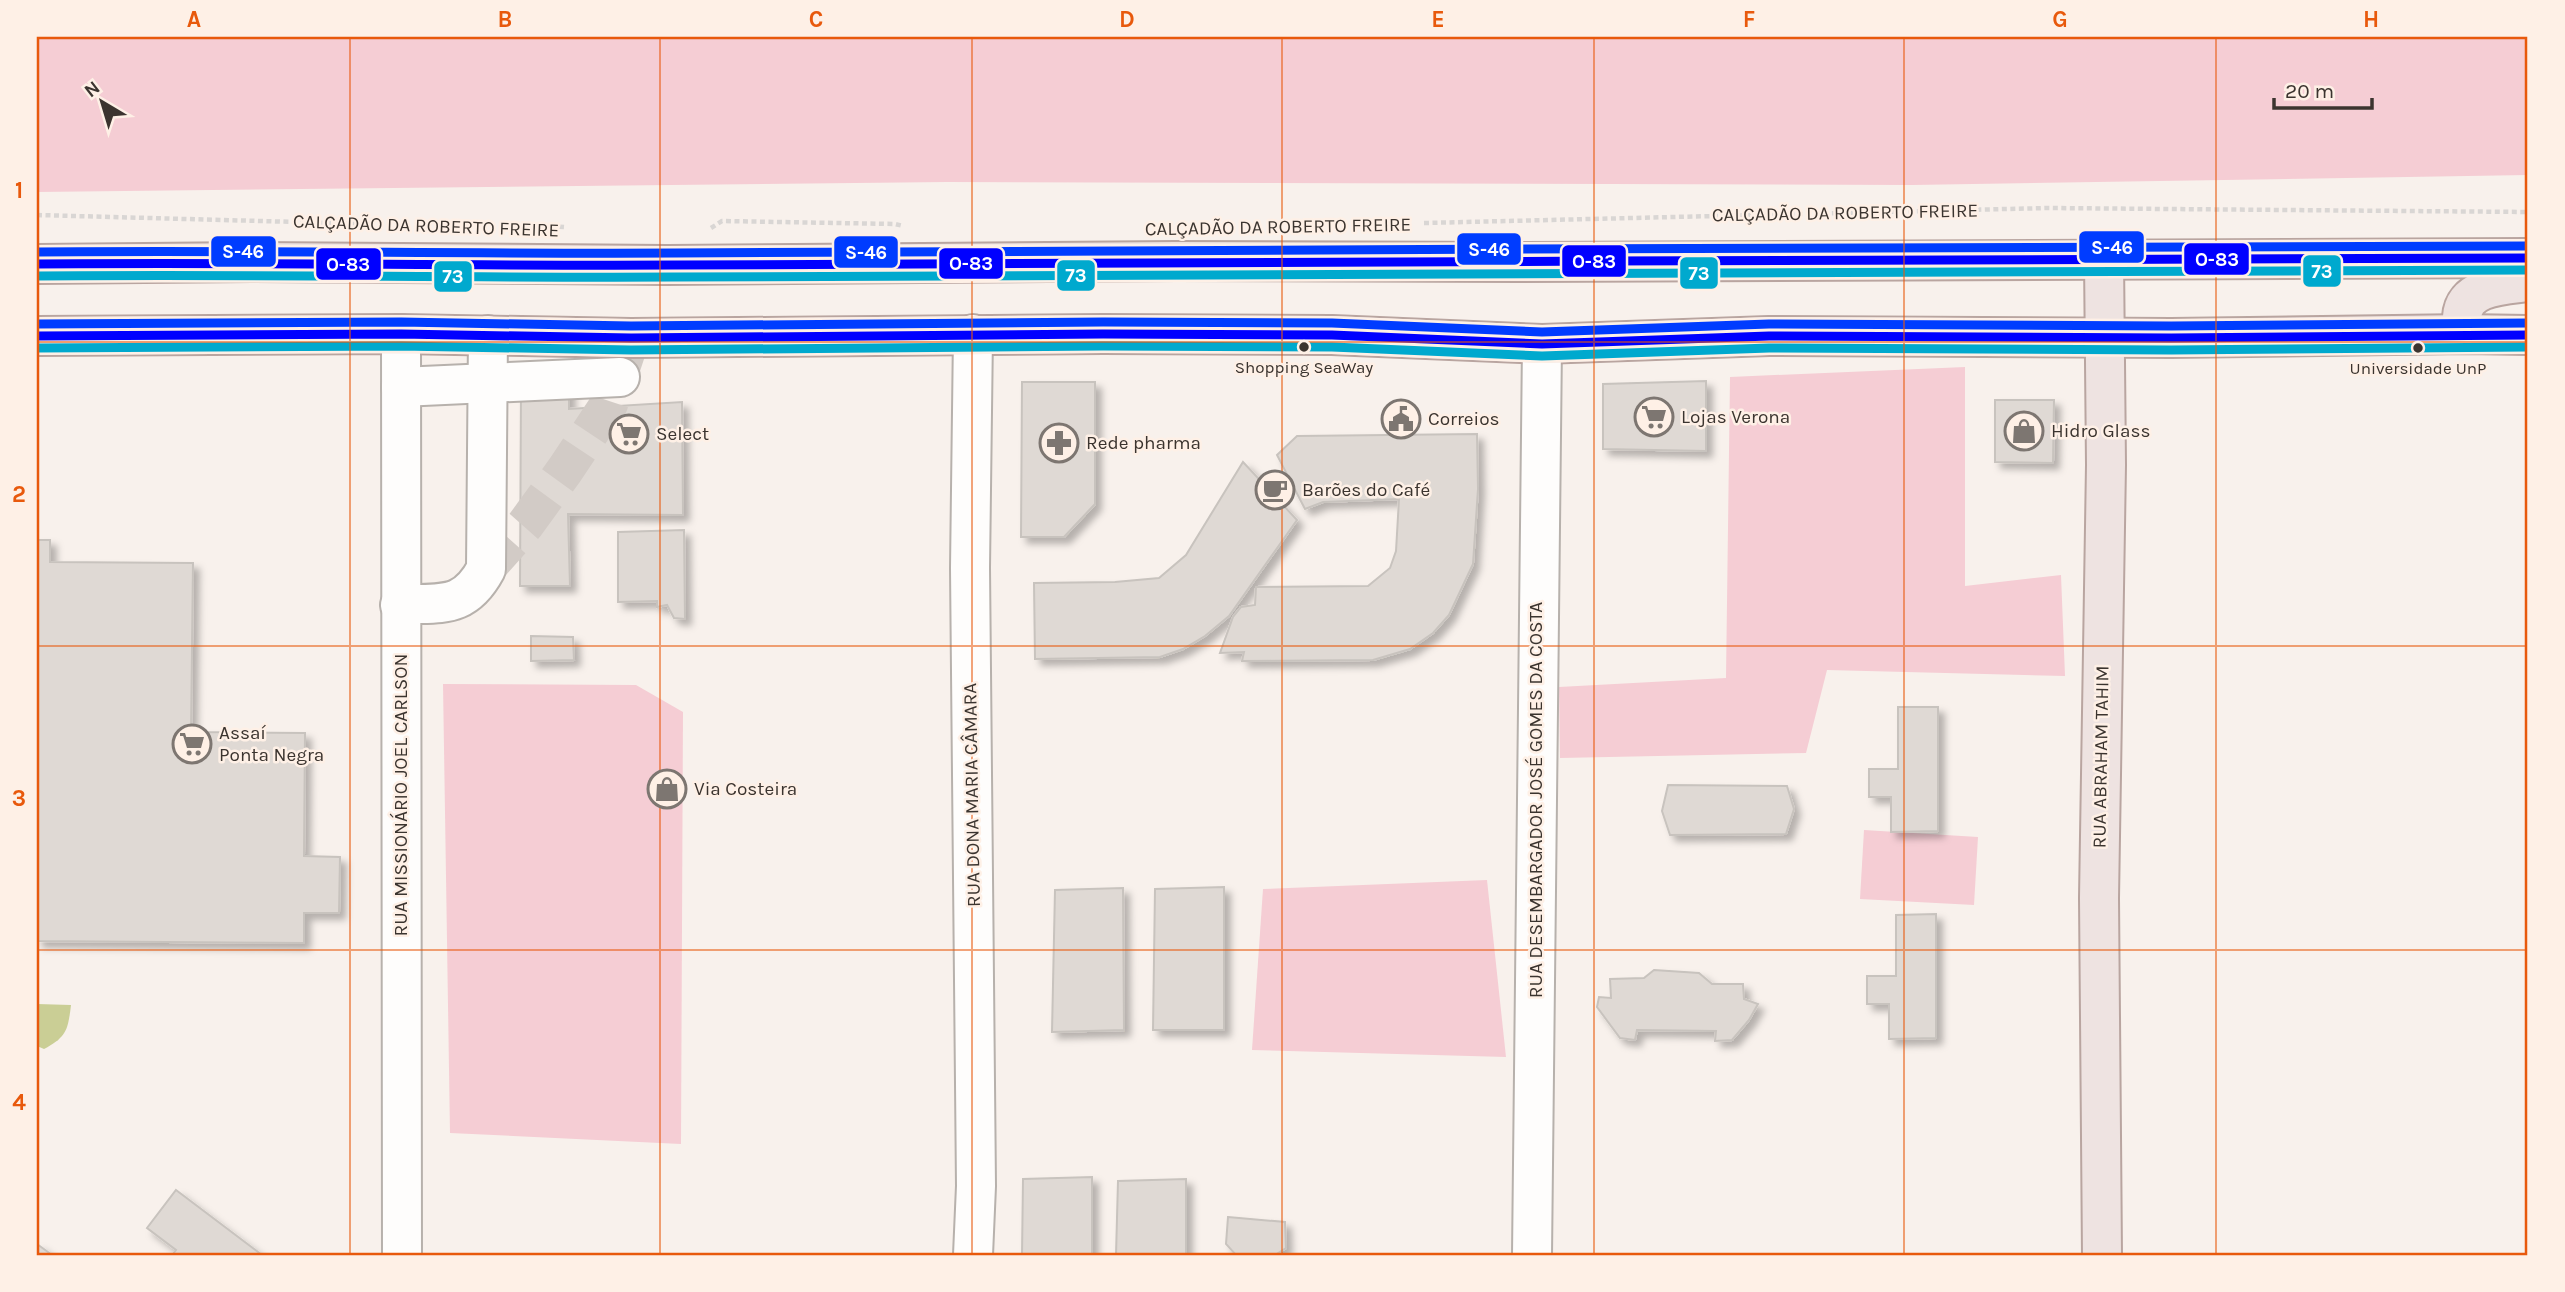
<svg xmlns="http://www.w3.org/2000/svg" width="2565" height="1292" font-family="Karla,sans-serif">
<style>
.green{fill:#f5cdd4}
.water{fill:#cace95}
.building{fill:#dfd9d4;stroke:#c8c3be;stroke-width:2;filter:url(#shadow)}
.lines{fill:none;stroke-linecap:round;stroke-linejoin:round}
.minor-tunnel{stroke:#d2cbc6;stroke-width:38;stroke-dasharray:38 19;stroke-linecap:butt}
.minor-casing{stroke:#b7b1ac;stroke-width:42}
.major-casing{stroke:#b9a5a0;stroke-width:42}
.path{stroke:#d9d6d4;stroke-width:4.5;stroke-dasharray:5 3.5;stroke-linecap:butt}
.minor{stroke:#fefdfc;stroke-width:38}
.major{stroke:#eee3e1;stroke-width:38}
.bus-1-casing{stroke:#fef0e6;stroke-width:14}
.bus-2-casing{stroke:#fef0e6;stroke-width:14}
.bus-3-casing{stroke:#fef0e6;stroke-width:14}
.bus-1{stroke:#00f;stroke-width:9}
.bus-2{stroke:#00a9ce;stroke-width:9}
.bus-3{stroke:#003cff;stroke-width:9}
.grid{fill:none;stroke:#e8590c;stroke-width:2;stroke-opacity:0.55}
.bus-dot{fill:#3b342f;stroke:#fef0e6;stroke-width:2.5}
.labels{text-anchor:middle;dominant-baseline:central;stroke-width:5;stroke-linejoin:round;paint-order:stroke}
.bus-label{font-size:17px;fill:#3b342f;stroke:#fef0e6}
.street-label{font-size:19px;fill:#3b342f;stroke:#fef0e6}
.poi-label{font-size:19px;fill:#3b342f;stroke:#fef0e6;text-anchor:start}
.line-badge{stroke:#fef0e6;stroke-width:2.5}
.badge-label{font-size:19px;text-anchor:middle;font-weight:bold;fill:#fff}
.neatline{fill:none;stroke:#e8590c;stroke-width:2.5}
.grid-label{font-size:23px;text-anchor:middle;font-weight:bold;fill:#e8590c}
</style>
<defs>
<filter id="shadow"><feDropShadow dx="6" dy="6" stdDeviation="3.5" flood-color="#0004"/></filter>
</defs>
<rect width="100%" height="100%" fill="#f8f1ec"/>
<g class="green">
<path d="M 37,37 L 2528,37 L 2528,175 L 1912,185 L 947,182 L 37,192 Z"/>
<path d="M 1965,367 L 1965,586 L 2061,575 L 2065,676 L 1827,670 L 1806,753 L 1560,758 L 1559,687 L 1726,678 L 1730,377 Z"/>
<path d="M 443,684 L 636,685 L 683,712 L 681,1144 L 450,1133 Z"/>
<path d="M 1864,830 L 1978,837 L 1974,905 L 1860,899 Z"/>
<path d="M 1487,880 L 1506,1057 L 1252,1050 L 1263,889 Z"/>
</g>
<path class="water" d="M 37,1004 L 71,1005 C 68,1029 67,1037 44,1049 L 37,1046 Z"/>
<g class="building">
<path d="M 1706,381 L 1706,451 L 1603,449 L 1603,384 Z"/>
<path d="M 1022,382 L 1095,382 L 1095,504 L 1064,537 L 1021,537 Z"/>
<path d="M 569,384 L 569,409 L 682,402 L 683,515 L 568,514 L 570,586 L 520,586 L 521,385 Z"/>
<path d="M 1995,400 L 2054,400 L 2053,463 L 1995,462 Z"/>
<path d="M 1477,434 L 1478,489 L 1473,564 L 1449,615 L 1433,633 L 1410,649 L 1373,660 L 1242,661 L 1244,652 L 1220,653 L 1233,617 L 1241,607 L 1255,605 L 1256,587 L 1368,586 L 1390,568 L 1396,551 L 1399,499 L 1323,502 L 1305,509 L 1277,455 L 1297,436 Z"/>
<path d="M 1243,462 L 1297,520 L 1229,616 L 1205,636 L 1183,649 L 1160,657 L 1035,659 L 1034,583 L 1115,582 L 1159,578 L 1186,555 Z"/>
<path d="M 684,530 L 685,619 L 674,618 L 667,605 L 657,607 L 657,601 L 618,602 L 618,532 Z"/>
<path d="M 37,540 L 50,540 L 50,562 L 193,563 L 191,732 L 305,733 L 304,856 L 340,857 L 339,913 L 304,913 L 304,943 L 37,941 Z"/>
<path d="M 531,636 L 573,637 L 574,660 L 531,661 Z"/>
<path d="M 1898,707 L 1938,707 L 1938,831 L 1891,832 L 1891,797 L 1869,797 L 1869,769 L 1898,769 Z"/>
<path d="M 1668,785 L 1787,786 L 1794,809 L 1786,834 L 1670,835 L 1662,811 Z"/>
<path d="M 1224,887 L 1224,1030 L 1153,1030 L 1155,889 Z"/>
<path d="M 1123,888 L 1124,1030 L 1052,1032 L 1055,890 Z"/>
<path d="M 1936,914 L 1936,1038 L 1889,1039 L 1889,1004 L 1867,1004 L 1867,976 L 1896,976 L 1896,915 Z"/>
<path d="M 1654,970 L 1699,973 L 1712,984 L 1743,984 L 1744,999 L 1758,1004 L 1749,1020 L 1732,1040 L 1715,1041 L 1716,1031 L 1637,1030 L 1635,1040 L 1620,1038 L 1597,1007 L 1599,997 L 1611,998 L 1610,979 L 1644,978 Z"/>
<path d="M 1092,1177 L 1092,1255 L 1022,1255 L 1023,1179 Z"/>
<path d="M 1186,1179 L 1186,1255 L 1116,1255 L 1118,1181 Z"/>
<path d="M 176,1190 L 262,1255 L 172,1255 L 176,1250 L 147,1228 Z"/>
<path d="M 1228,1217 L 1285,1222 L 1286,1248 L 1275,1255 L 1236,1255 L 1226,1244 Z"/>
<path d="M 37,1244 L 52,1255 L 37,1255 Z"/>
</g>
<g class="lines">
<path class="minor-tunnel" d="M 486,569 L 525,525 L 565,470 L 609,404 L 631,338"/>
<defs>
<g id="minor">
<path d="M 401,334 L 402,1255"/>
<path d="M 401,387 L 620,377"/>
<path d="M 400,605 C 441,602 464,610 486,569 L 488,335"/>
<path d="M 973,1255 L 976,1186 L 970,568 L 973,334"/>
<path d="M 1532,1255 L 1542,344"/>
</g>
<g id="major">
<path d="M 37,264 L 252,262 L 667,265 L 1176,261 L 1522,262 L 2528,258"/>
<path d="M 2466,334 C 2465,329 2462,321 2462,317 C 2464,285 2506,285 2528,282"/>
<path d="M 37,336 L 401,334 L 631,338 L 1103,334 L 1332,335 L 1542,344 L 1769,336 L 2171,338 L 2466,334 L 2528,335"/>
<path d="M 2102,1255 L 2099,898 L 2106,465 L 2104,259"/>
</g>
</defs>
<use href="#minor" class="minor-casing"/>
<use href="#major" class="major-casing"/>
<g class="path">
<path d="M 37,215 L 372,224"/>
<path d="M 1424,223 L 2048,208 L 2528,212"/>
<path d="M 534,225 L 564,227"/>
<path d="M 711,228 L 722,221 L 895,224 L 903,226"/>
</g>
<use href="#minor" class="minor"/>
<use href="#major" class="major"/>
<defs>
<g id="bus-1">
<path d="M 37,264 C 250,262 463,266 675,265 C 1293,262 1910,260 2528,258"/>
<path d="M 37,336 L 401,334 L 631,338 L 1103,334 L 1332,335 L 1542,344 L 1769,336 L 2171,338 L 2528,335"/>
</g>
<g id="bus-2">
<path d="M 37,276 C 250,274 463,278 675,277 C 1293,274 1911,273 2528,270"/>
<path d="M 37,348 L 401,346 L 631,350 L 1103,346 L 1332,347 L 1542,356 L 1769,348 L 2171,350 L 2528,347"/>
</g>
<g id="bus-3">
<path d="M 37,252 C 250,250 462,254 675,253 C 1293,249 1910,248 2528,246"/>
<path d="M 37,324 L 401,322 L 631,326 L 1103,322 L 1332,323 L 1542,332 L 1769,324 L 2171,326 L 2528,323"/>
</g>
</defs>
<use href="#bus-1" class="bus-1-casing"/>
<use href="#bus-2" class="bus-2-casing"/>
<use href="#bus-3" class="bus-3-casing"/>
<use href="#bus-1" class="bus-1"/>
<use href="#bus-2" class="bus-2"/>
<use href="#bus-3" class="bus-3"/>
</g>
<path class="grid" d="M 350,37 L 350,1255M 660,37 L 660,1255M 972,37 L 972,1255M 1282,37 L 1282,1255M 1594,37 L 1594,1255M 1904,37 L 1904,1255M 2216,37 L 2216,1255M 37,342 L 2528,342M 37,646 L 2528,646M 37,950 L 2528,950"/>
<defs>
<symbol id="supermarket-ring" viewBox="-11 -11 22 22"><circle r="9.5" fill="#fef0e6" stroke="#7d7671" stroke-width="1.5"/><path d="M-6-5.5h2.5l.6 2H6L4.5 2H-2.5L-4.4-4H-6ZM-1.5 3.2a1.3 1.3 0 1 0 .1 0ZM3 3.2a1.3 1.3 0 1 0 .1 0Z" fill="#7d7671"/></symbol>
<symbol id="civic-ring" viewBox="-11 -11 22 22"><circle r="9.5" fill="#fef0e6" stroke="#7d7671" stroke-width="1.5"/><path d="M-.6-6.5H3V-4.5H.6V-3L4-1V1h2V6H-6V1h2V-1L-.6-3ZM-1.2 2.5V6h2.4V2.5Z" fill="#7d7671"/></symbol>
<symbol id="shop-ring" viewBox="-11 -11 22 22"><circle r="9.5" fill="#fef0e6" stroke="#7d7671" stroke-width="1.5"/><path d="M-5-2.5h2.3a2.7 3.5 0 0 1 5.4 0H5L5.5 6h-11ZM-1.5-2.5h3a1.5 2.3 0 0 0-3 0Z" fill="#7d7671"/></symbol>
<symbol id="pharmacy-ring" viewBox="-11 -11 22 22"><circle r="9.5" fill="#fef0e6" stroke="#7d7671" stroke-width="1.5"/><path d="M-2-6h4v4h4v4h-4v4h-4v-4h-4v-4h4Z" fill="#7d7671"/></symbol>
<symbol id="cafe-ring" viewBox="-11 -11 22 22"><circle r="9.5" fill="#fef0e6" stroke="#7d7671" stroke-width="1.5"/><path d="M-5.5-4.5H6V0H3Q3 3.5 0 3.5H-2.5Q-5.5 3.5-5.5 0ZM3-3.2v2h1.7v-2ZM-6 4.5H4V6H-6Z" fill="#7d7671"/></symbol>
</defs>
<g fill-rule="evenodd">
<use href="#supermarket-ring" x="1632" y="395" width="44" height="44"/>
<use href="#civic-ring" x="1379" y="397" width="44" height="44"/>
<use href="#shop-ring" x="2002" y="409" width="44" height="44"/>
<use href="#supermarket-ring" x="607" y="412" width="44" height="44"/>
<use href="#pharmacy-ring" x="1037" y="421" width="44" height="44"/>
<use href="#cafe-ring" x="1253" y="468" width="44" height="44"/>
<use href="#supermarket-ring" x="170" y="722" width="44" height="44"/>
<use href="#shop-ring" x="645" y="767" width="44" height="44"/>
</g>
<g class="bus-dot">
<circle cx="1304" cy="347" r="6"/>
<circle cx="2418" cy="348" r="6"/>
</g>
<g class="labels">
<g class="bus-label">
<text x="1304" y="367">Shopping SeaWay</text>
<text x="2418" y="368">Universidade UnP</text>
</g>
<g class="street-label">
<text transform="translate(1845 213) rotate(-1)">CALÇADÃO DA ROBERTO FREIRE</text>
<text transform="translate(426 226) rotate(2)">CALÇADÃO DA ROBERTO FREIRE</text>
<text transform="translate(1278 227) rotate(-1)">CALÇADÃO DA ROBERTO FREIRE</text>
<text transform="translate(2101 757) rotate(-89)">RUA ABRAHAM TAHIM</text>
<text transform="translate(401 795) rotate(-90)">RUA MISSIONÁRIO JOEL CARLSON</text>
<text transform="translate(972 795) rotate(-91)">RUA DONA MARIA CÂMARA</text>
<text transform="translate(1536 800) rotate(-90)">RUA DESEMBARGADOR JOSÉ GOMES DA COSTA</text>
</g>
<g class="poi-label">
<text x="1681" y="417">Lojas Verona</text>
<text x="1428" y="419">Correios</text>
<text x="2051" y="431">Hidro Glass</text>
<text x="656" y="434">Select</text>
<text x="1086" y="443">Rede pharma</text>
<text x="1302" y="490">Barões do Café</text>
<text x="219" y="733">Assaí<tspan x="219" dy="22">Ponta Negra</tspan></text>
<text x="694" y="789">Via Costeira</text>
</g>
</g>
<g class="line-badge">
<rect x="2078" y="230" width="67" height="34" rx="7" fill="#003cff"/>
<rect x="1456" y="232" width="66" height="34" rx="7" fill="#003cff"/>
<rect x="210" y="235" width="67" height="33" rx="7" fill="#003cff"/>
<rect x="833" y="235" width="66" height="34" rx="7" fill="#003cff"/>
<rect x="2183" y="242" width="67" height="34" rx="7" fill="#00f"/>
<rect x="1561" y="244" width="66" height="34" rx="7" fill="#00f"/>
<rect x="938" y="247" width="66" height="33" rx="7" fill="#00f"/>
<rect x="315" y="247" width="67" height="34" rx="7" fill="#00f"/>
<rect x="2302" y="254" width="40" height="34" rx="7" fill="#00a9ce"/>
<rect x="1679" y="256" width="40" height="34" rx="7" fill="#00a9ce"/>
<rect x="1056" y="259" width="40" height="33" rx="7" fill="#00a9ce"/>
<rect x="433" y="260" width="40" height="33" rx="7" fill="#00a9ce"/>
</g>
<g class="badge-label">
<text x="2112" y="254">S-46</text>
<text x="1489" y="256">S-46</text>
<text x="243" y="258">S-46</text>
<text x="866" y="259">S-46</text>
<text x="2217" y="266">O-83</text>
<text x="1594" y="268">O-83</text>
<text x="971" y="270">O-83</text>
<text x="348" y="271">O-83</text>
<text x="2322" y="278">73</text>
<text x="1699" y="280">73</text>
<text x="1076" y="282">73</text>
<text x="453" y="283">73</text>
</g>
<rect width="2565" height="1292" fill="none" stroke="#fef0e6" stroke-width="77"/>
<g transform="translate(102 102) rotate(322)" stroke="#fef0e6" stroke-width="5" paint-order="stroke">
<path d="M0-5L12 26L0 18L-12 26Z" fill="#3b342f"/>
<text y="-10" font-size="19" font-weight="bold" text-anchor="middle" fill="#3b342f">N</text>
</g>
<path d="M2274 98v10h98v-10" fill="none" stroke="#3b342f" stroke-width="3.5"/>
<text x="2285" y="98" font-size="21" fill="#3b342f" stroke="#fef0e6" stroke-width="5" paint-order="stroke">20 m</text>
<rect x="38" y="38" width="2488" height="1216" class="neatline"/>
<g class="grid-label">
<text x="194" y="27">A</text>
<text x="505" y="27">B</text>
<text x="816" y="27">C</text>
<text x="1127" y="27">D</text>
<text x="1438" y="27">E</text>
<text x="1749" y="27">F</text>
<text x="2060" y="27">G</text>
<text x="2371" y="27">H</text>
<text x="19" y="198">1</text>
<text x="19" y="502">2</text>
<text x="19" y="806">3</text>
<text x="19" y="1110">4</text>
</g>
</svg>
